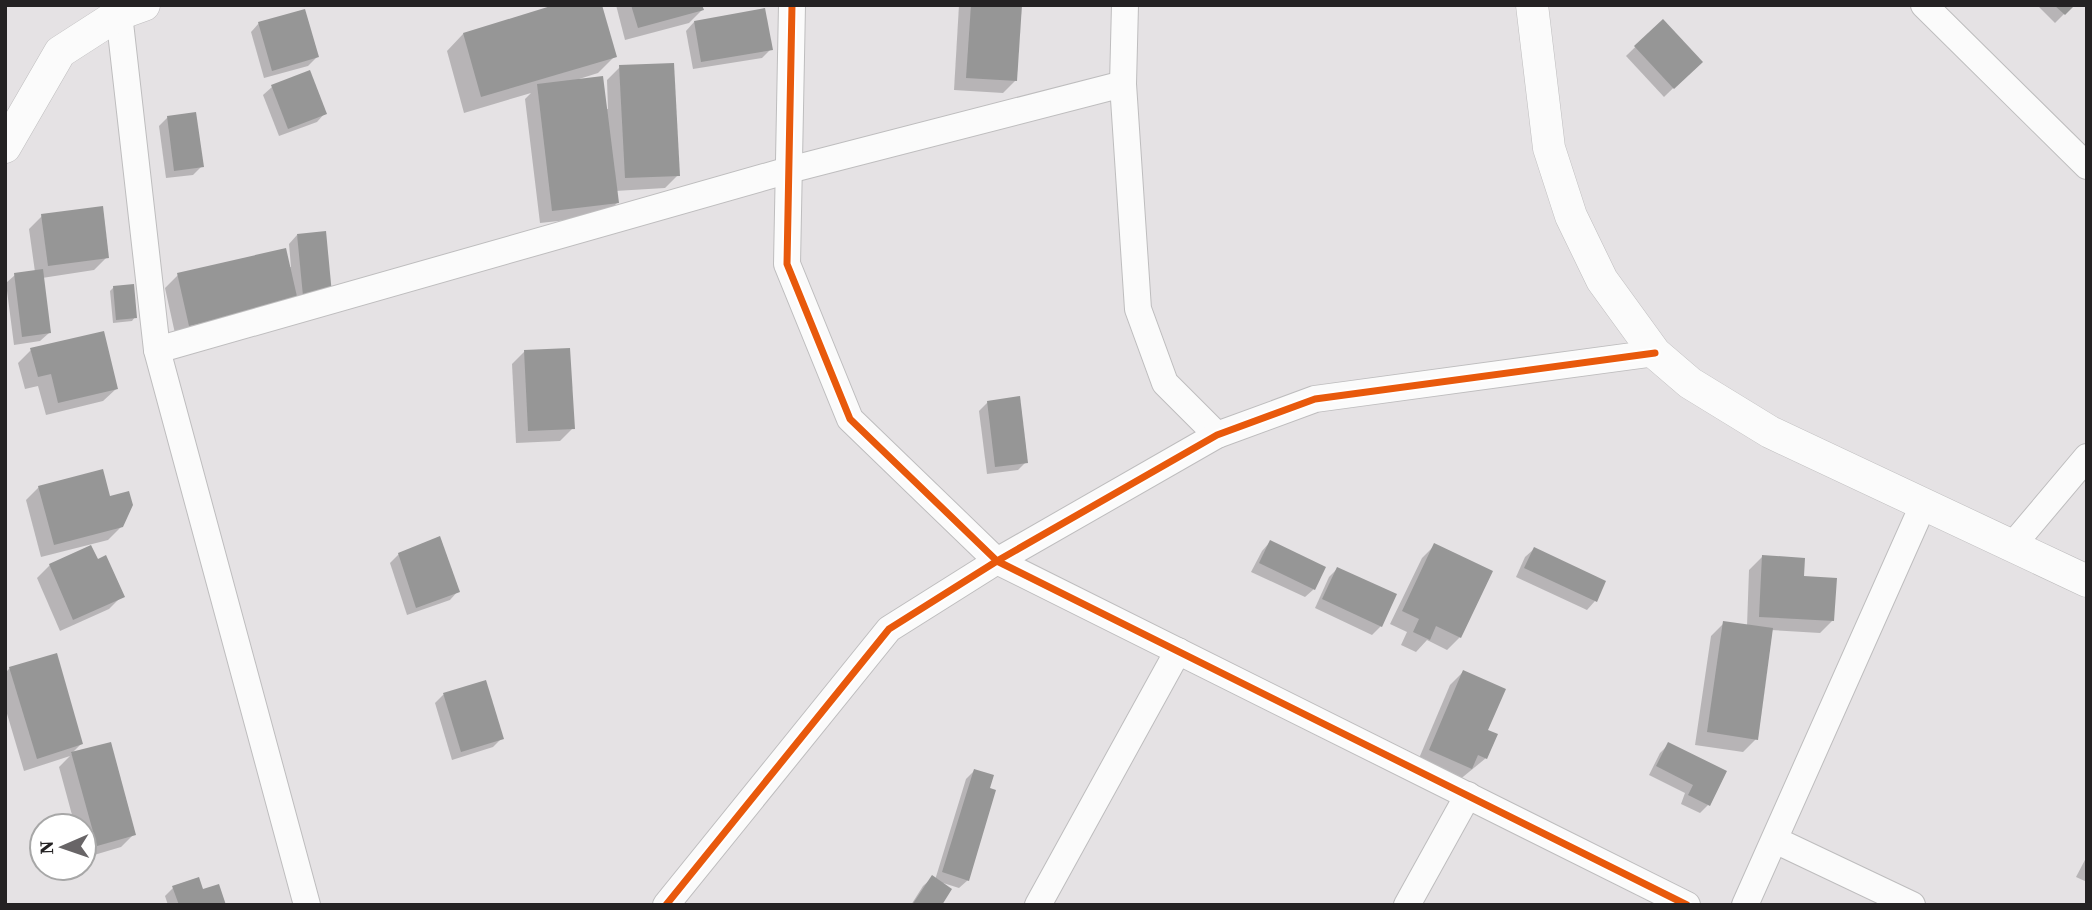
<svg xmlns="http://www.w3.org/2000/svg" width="2092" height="910" font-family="'Source Serif 4',serif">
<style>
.shadow{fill:#0003}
.building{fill:#969696}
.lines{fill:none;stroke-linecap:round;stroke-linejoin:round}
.minor-casing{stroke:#bebdbe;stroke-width:28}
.tertiary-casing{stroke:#bebdbe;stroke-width:33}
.minor{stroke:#fbfbfb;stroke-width:26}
.tertiary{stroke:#fbfbfb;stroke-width:32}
.cycleway-casing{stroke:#fff;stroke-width:11}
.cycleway{stroke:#e8590c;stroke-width:7}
</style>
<rect width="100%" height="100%" fill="#e5e2e4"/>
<g class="shadow">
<path d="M 616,5 L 701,5 L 702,10 L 689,23 L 625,40 Z"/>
<path d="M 959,5 L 1020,5 L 1016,80 L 1003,93 L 954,90 Z"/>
<path d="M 2037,5 L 2073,5 L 2055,23 Z"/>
<path d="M 1662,21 L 1700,62 L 1664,97 L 1626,56 Z"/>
<path d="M 694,22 L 771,49 L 762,58 L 693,69 L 686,31 Z"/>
<path d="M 259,23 L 317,57 L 308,66 L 264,78 L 251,32 Z"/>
<path d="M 463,34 L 615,56 L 598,73 L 579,79 L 579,81 L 605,109 L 608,109 L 607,80 L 620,67 L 678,175 L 665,188 L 615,191 L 617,203 L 604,216 L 540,223 L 525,99 L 531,93 L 464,113 L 447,51 Z"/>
<path d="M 272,87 L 325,113 L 317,122 L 279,136 L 263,95 Z"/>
<path d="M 168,117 L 202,166 L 193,175 L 166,178 L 159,126 Z"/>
<path d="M 42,216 L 107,257 L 94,270 L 42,278 L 49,333 L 40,341 L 14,345 L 6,283 L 15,275 L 35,272 L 29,229 Z"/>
<path d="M 297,235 L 330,293 L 176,338 L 165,288 L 178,275 L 291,267 L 289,244 Z"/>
<path d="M 114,287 L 135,317 L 132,321 L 113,323 L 110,291 Z"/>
<path d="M 31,350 L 116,389 L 103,401 L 46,415 L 38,386 L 25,389 L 18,363 Z"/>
<path d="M 525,351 L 573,428 L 560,441 L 516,443 L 512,364 Z"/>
<path d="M 988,402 L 1026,462 L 1018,470 L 987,474 L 979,411 Z"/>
<path d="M 39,487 L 109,498 L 122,526 L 108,540 L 41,557 L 26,500 Z"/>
<path d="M 1270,542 L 1314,589 L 1305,597 L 1251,572 L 1262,551 Z"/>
<path d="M 1435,545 L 1460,637 L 1447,650 L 1427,640 L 1416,652 L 1401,645 L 1407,632 L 1390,624 L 1422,558 Z"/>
<path d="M 1534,549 L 1595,601 L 1587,610 L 1516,577 L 1525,557 Z"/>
<path d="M 399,554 L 458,591 L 450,600 L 407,615 L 390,563 Z"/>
<path d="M 1762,557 L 1802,578 L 1833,620 L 1820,633 L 1771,630 L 1756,739 L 1743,752 L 1695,745 L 1711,636 L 1724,623 L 1747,626 L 1749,570 Z"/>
<path d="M 97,561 L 122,596 L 109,609 L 60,631 L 37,578 L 50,565 Z"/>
<path d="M 1337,569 L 1381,626 L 1372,635 L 1315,608 L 1329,577 Z"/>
<path d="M 10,668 L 81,744 L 71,754 L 109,744 L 134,834 L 121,847 L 84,858 L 84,826 L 75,826 L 59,767 L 70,756 L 24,771 L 5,707 L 5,673 Z"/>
<path d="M 1463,672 L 1486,731 L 1486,758 L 1458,781 L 1417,763 L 1450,685 Z"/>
<path d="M 484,682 L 502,738 L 493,747 L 452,760 L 435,703 L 443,695 Z"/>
<path d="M 1669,744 L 1708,805 L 1700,813 L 1681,804 L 1685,793 L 1649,775 L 1660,753 Z"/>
<path d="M 974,771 L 968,880 L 959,888 L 943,883 L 940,905 L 911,905 L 923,886 L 932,878 L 935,880 L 966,779 Z"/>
<path d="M 2087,856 L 2087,882 L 2076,877 Z"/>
<path d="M 173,888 L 202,892 L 224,905 L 168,905 L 165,896 Z"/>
</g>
<g class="building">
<path d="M 554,5 L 602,5 L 617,57 L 481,97 L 463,33 Z"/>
<path d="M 631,5 L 702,5 L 704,10 L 638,28 Z"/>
<path d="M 971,5 L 1022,5 L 1017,81 L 966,78 Z"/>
<path d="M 2054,5 L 2075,5 L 2065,15 Z"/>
<path d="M 765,8 L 773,50 L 701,62 L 694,21 Z"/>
<path d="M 305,9 L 319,57 L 272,71 L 258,22 Z"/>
<path d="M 1663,19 L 1703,62 L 1674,89 L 1634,46 Z"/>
<path d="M 674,63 L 680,176 L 625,178 L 619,65 Z"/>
<path d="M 310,70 L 327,114 L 288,129 L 271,85 Z"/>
<path d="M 603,76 L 619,203 L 552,211 L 537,84 Z"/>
<path d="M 196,112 L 204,167 L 174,171 L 167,116 Z"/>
<path d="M 103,206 L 109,258 L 48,266 L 41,214 Z"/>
<path d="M 326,231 L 332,294 L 303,296 L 297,234 Z"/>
<path d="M 286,248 L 298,301 L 189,326 L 177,273 Z"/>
<path d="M 43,269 L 51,333 L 22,337 L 14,273 Z"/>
<path d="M 134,284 L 137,318 L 116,320 L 113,286 Z"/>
<path d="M 104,331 L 118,389 L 58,403 L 51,374 L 38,377 L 30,348 Z"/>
<path d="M 570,348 L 575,429 L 528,431 L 524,350 Z"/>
<path d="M 1020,396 L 1028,463 L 995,467 L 987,401 Z"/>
<path d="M 103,469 L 110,496 L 129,491 L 133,505 L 123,527 L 54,545 L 38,486 Z"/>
<path d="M 440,536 L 460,592 L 416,608 L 398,553 Z"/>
<path d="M 1270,540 L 1326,567 L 1315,590 L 1259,563 Z"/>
<path d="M 1434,543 L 1493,571 L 1461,638 L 1436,626 L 1430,640 L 1413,632 L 1419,619 L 1402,611 Z"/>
<path d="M 91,545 L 98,559 L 106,555 L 125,597 L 73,620 L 49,564 Z"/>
<path d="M 1534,547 L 1606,581 L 1597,602 L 1524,568 Z"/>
<path d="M 1762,555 L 1805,558 L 1804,576 L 1837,578 L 1834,621 L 1759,617 Z"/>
<path d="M 1337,567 L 1397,594 L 1382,627 L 1322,599 Z"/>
<path d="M 1723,621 L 1773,628 L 1758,740 L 1707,732 Z"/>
<path d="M 57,653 L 83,744 L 37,759 L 9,667 Z"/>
<path d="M 1463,670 L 1506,689 L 1488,730 L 1498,734 L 1487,759 L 1478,755 L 1472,769 L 1429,750 Z"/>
<path d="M 486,680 L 504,739 L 461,752 L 443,693 Z"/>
<path d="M 111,742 L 136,835 L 97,846 L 71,752 Z"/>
<path d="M 1668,742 L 1727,771 L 1710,806 L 1688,795 L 1693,785 L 1656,766 Z"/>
<path d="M 974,769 L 994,775 L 990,788 L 996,790 L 969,881 L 942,872 Z"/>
<path d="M 932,875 L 952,889 L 942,905 L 912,905 Z"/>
<path d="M 199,877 L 203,889 L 219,884 L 226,905 L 179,905 L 172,886 Z"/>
</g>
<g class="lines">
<defs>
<g id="minor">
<path d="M 792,5 L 787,264 L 850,419 L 997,561 L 1687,905"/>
<path d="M 1125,5 L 1123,84 L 1138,309 L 1165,383 L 1217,435"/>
<path d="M 1924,5 L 2087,166"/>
<path d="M 119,14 L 157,350 L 307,905"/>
<path d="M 157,350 L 789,170 L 1123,84"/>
<path d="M 2012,546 L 2087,457"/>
<path d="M 1775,840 L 1912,905"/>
<path d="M 666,905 L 889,629 L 997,561 L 1217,435 L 1315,399 L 1655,353"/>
<path d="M 1038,905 L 1178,651"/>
<path d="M 1407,905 L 1468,795"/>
<path d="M 1745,905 L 1924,503"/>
</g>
<g id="tertiary">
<path d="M 1532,5 L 1549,148 L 1571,216 L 1602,280 L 1655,353 L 1690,383 L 1770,432 L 2087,581"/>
<path d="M 5,147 L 60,52 L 119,14 L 144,5"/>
</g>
</defs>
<use href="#minor" class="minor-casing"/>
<use href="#tertiary" class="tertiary-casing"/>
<use href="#minor" class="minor"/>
<use href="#tertiary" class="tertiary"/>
<defs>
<g id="cycleway">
<path d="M 792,5 L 787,264 L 850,419 L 997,561 L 1687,905"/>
<path d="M 666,905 L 889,629 L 997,561 L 1217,435 L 1315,399 L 1655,353"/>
</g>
</defs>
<use href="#cycleway" class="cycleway-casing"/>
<use href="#cycleway" class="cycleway"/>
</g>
<rect width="2092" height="910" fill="none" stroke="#242223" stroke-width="14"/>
<g transform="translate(63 847) rotate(268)"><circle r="33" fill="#ffffff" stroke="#a7a7a7" stroke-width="2"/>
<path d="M0-5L12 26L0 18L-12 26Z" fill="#686567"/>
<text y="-10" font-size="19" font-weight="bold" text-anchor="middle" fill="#242223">N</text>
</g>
</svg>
